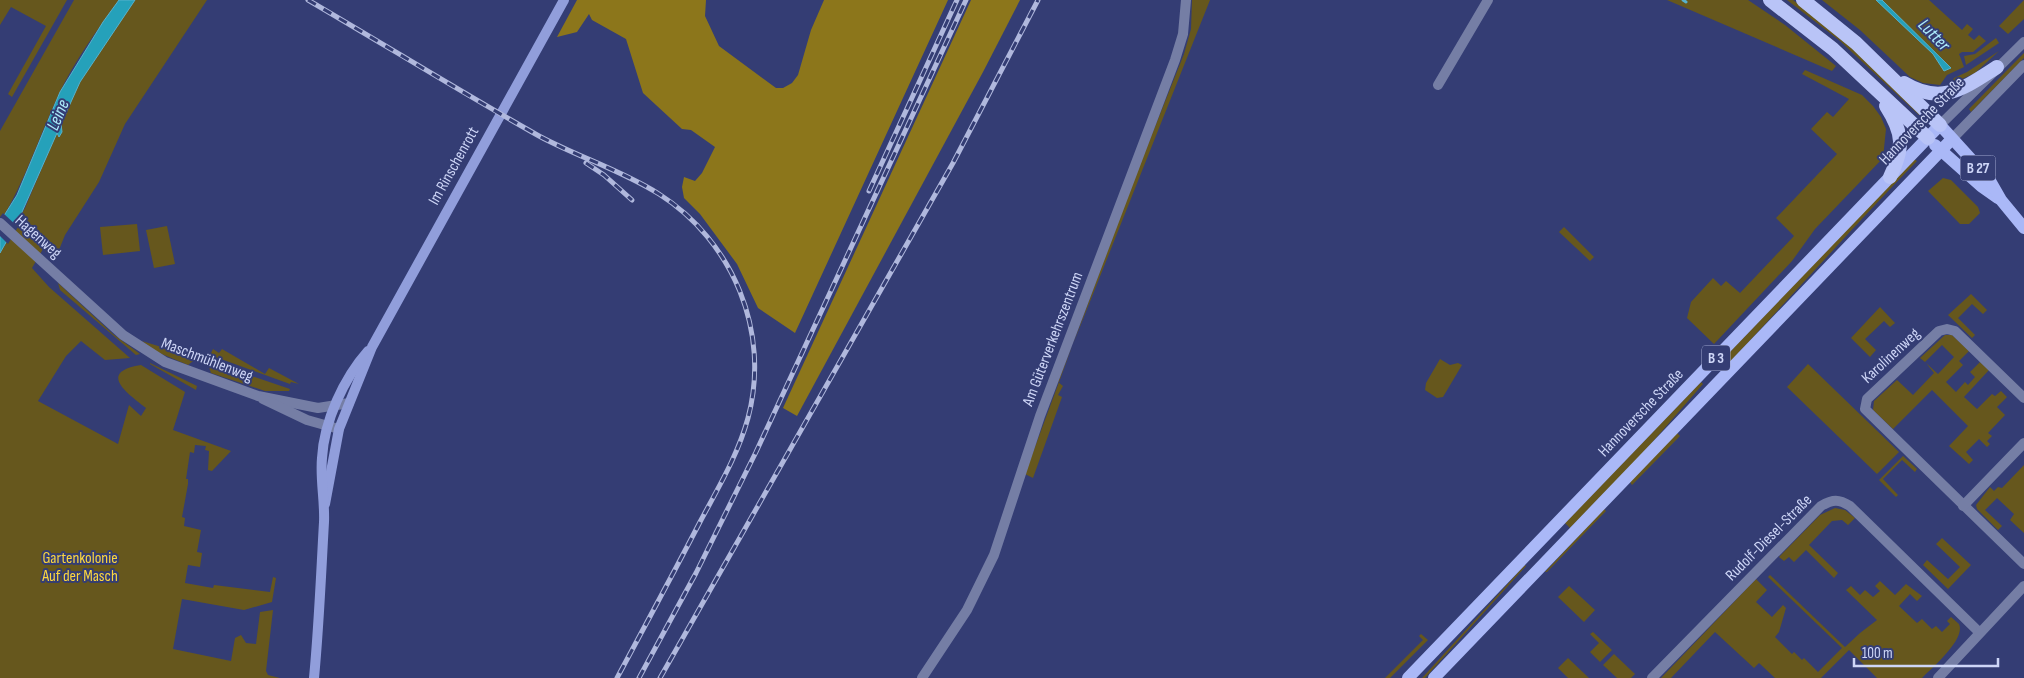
<svg xmlns="http://www.w3.org/2000/svg" width="2024" height="678" font-family="'Sofia Sans Condensed',sans-serif">
<style>
.green{fill:#66571d}
.forest{fill:#8c761b}
.water{fill:#25a1ba;stroke:#58b1cc}
.pier{fill:#343d74}
.lines{fill:none;stroke-linecap:round;stroke-linejoin:round}
.stream{stroke:#58b1cc;stroke-width:3}
.minor{stroke:#757ea5;stroke-width:10}
.tertiary{stroke:#757ea5;stroke-width:10}
.secondary{stroke:#919edb;stroke-width:10}
.primary{stroke:#aab8f7;stroke-width:12}
.trunk{stroke:#b9c4f7;stroke-width:14}
.rail-casing{stroke:#b0b8dd;stroke-width:5}
.rail{stroke:#343d74;stroke-width:3;stroke-dasharray:9;stroke-linecap:butt}
.labels{text-anchor:middle;dominant-baseline:central;stroke-width:4;stroke-linejoin:round;paint-order:stroke}
.shield{fill:#343d74;stroke:#a0a8d0;stroke-width:1}
.shield-label{font-size:15px;font-weight:bold;fill:#ced6f7}
.street-label{font-size:16px;fill:#ced6f7;stroke:#343d74}
.park-label{font-size:16px;fill:#fcd73e;stroke:#343d74}
.water-label{font-size:18px;font-style:italic;fill:#aceafa;stroke:#343d74}
</style>
<rect width="100%" height="100%" fill="#343d74"/>
<g class="green">
<path d="M 0,0 L 67,0 L 12,97 L 8,94 L 46,26 L 11,7 L 0,25 Z"/>
<path d="M 74,0 L 119,0 C 98,29 74,61 59,94 C 39,136 25,182 0,222 L 0,131 Z"/>
<path d="M 135,0 L 207,0 L 125,124 L 99,182 L 65,235 L 55,260 L 43,249 L 32,268 L 49,287 L 130,358 L 105,360 L 81,341 L 66,356 L 38,401 L 118,444 L 129,405 L 141,416 L 146,408 C 127,393 97,372 141,365 L 185,392 L 173,430 L 231,451 L 212,471 L 208,470 L 209,451 L 205,450 L 206,446 L 195,445 L 194,453 L 190,452 L 186,479 L 188,479 L 188,484 L 182,517 L 185,518 L 184,526 L 201,530 L 197,552 L 202,553 L 200,567 L 188,565 L 185,583 L 213,588 L 214,585 L 270,592 L 273,577 L 276,578 L 272,602 L 244,610 L 182,599 L 173,649 L 231,661 L 235,638 L 241,635 L 246,643 L 256,644 L 260,612 L 273,610 L 266,671 L 268,675 L 280,678 L 0,678 L 0,244 L 4,247 L 25,208 L 57,132 L 59,137 C 65,94 109,34 135,0 Z"/>
<path d="M 1192,0 L 1210,0 L 1058,382 L 1063,386 L 1058,395 L 1062,397 L 1033,478 L 1025,474 L 1133,182 L 1184,54 L 1191,29 Z"/>
<path d="M 1667,0 L 1748,0 L 1785,25 L 1836,66 L 1832,71 Z"/>
<path d="M 1787,0 L 1793,0 L 1841,37 L 1921,113 L 1919,115 L 1839,40 Z"/>
<path d="M 1822,0 L 1929,0 L 1962,30 L 1967,24 L 1973,29 L 1968,35 L 1974,40 L 1979,35 L 1986,41 L 1973,52 L 1962,52 L 1959,54 L 1964,67 L 1947,75 L 1940,85 L 1923,83 L 1910,77 L 1860,30 Z"/>
<path d="M 2024,0 L 2024,19 L 2008,34 L 1999,26 Z"/>
<path d="M 1996,38 L 1999,43 L 1966,65 L 1964,56 L 1975,54 Z"/>
<path d="M 1999,51 L 1975,73 L 1951,84 L 1954,78 L 1967,72 Z"/>
<path d="M 2024,53 L 2024,58 L 1971,112 L 1969,109 Z"/>
<path d="M 1805,70 L 1862,95 L 1873,106 L 1881,117 L 1886,129 L 1883,158 L 1815,229 L 1792,261 L 1714,344 L 1687,318 L 1691,302 L 1713,278 L 1721,286 L 1726,281 L 1740,293 L 1794,236 L 1776,218 L 1837,154 L 1811,129 L 1827,112 L 1833,117 L 1849,99 L 1802,74 Z"/>
<path d="M 1914,159 L 1917,161 C 1852,228 1791,297 1727,365 L 1725,357 Z"/>
<path d="M 1943,178 L 1951,180 L 1978,207 L 1980,213 L 1969,224 L 1960,224 L 1928,191 Z"/>
<path d="M 137,224 L 140,251 L 103,255 L 100,227 Z"/>
<path d="M 167,226 L 175,264 L 154,268 L 146,230 Z"/>
<path d="M 1564,227 L 1594,257 L 1590,261 L 1559,232 Z"/>
<path d="M 58,283 L 113,334 L 140,354 L 136,355 L 60,290 Z"/>
<path d="M 1971,294 L 1987,310 L 1983,314 L 1972,304 L 1958,318 L 1975,335 L 1972,338 L 1948,315 Z"/>
<path d="M 1880,307 L 1895,323 L 1890,327 L 1884,321 L 1865,339 L 1876,350 L 1870,357 L 1851,338 Z"/>
<path d="M 1945,335 L 1952,335 L 1969,351 L 1959,361 L 1963,365 L 1946,382 L 1956,392 L 1965,382 L 1968,385 L 1975,377 L 1970,372 L 1980,362 L 1989,370 L 1964,397 L 1977,409 L 1992,394 L 1995,396 L 2001,391 L 2007,397 L 1997,407 L 2005,415 L 1988,433 L 1992,436 L 1987,441 L 1990,444 L 1987,447 L 1979,439 L 1966,452 L 1973,460 L 1969,464 L 1949,446 L 1968,426 L 1932,390 L 1893,429 L 1873,410 L 1874,401 L 1897,380 L 1913,395 L 1934,373 L 1926,363 L 1938,374 L 1954,357 L 1942,345 L 1925,362 L 1920,358 Z"/>
<path d="M 142,341 L 197,358 L 188,365 L 157,352 Z"/>
<path d="M 213,349 L 219,353 L 222,349 L 265,374 L 269,368 L 299,384 L 291,382 L 290,384 L 210,355 Z"/>
<path d="M 1440,359 L 1450,365 L 1458,363 L 1462,365 L 1443,397 L 1437,398 L 1425,390 L 1426,383 Z"/>
<path d="M 207,361 L 290,389 L 289,391 L 265,391 L 211,373 Z"/>
<path d="M 150,363 L 197,386 L 196,390 L 150,364 Z"/>
<path d="M 1808,364 L 1899,452 L 1877,474 L 1787,387 Z"/>
<path d="M 1701,382 L 1703,384 L 1642,454 L 1570,528 L 1565,523 Z"/>
<path d="M 1677,433 L 1680,436 L 1632,485 L 1630,482 Z"/>
<path d="M 1903,456 L 1917,469 L 1915,472 L 1902,460 L 1883,479 L 1898,495 L 1896,497 L 1879,480 Z"/>
<path d="M 2024,465 L 2024,533 L 2010,520 L 2014,514 L 1997,498 L 1985,510 L 2002,526 L 1998,530 L 1977,509 L 1976,505 L 1990,487 L 1994,491 L 1998,487 L 2002,488 Z"/>
<path d="M 1835,508 L 1845,510 L 1855,518 L 1848,525 L 1842,520 L 1832,521 L 1809,545 L 1838,573 L 1834,578 L 1806,550 L 1794,562 L 1789,557 L 1784,561 L 1779,557 L 1820,515 Z"/>
<path d="M 1604,509 L 1606,511 L 1547,572 L 1545,572 Z"/>
<path d="M 1942,538 L 1971,565 L 1948,589 L 1923,565 L 1927,560 L 1948,579 L 1960,567 L 1936,544 Z"/>
<path d="M 1525,565 L 1526,566 L 1425,678 L 1422,678 Z"/>
<path d="M 1770,575 L 1845,647 L 1860,633 L 1877,620 L 1846,590 L 1851,586 L 1860,595 L 1865,590 L 1873,597 L 1880,591 L 1875,586 L 1880,581 L 1895,595 L 1906,584 L 1922,596 L 1917,601 L 1910,594 L 1899,606 L 1917,623 L 1922,619 L 1932,629 L 1936,626 L 1942,632 L 1950,624 L 1947,621 L 1951,617 L 1959,624 C 1966,639 1933,667 1922,678 L 1877,678 L 1849,650 L 1821,678 L 1775,678 L 1759,663 L 1754,668 L 1715,632 L 1671,678 L 1661,678 L 1756,579 L 1767,590 L 1756,602 L 1772,617 L 1783,605 L 1786,608 L 1779,632 L 1775,637 L 1792,654 L 1794,652 L 1802,660 L 1804,658 L 1818,672 L 1842,648 L 1768,577 Z"/>
<path d="M 1569,586 L 1595,610 L 1584,622 L 1558,597 Z"/>
<path d="M 1593,632 L 1612,650 L 1600,662 L 1590,652 L 1599,643 L 1590,634 Z"/>
<path d="M 1421,634 L 1428,640 L 1390,678 L 1385,678 L 1423,640 L 1419,636 Z"/>
<path d="M 1614,654 L 1635,674 L 1631,678 L 1617,678 L 1603,665 Z"/>
<path d="M 1568,658 L 1589,678 L 1568,678 L 1558,668 Z"/>
</g>
<g class="forest">
<path d="M 577,0 L 706,0 L 705,16 L 719,46 L 776,88 L 783,88 L 792,83 L 798,75 L 811,30 L 824,0 L 948,0 L 795,333 L 758,308 L 737,264 L 700,214 L 684,198 L 682,187 L 684,177 L 695,181 L 702,173 L 715,147 L 691,130 L 682,129 L 643,93 L 626,39 L 592,20 L 589,14 L 577,32 L 557,37 Z"/>
<path d="M 971,0 L 1020,0 L 983,72 L 797,416 L 783,408 Z"/>
</g>
<g class="water">
<path d="M 119,0 L 135,0 L 80,82 L 61,124 L 62,132 L 59,137 L 57,133 L 18,221 L 0,253 L 0,222 L 17,195 L 60,92 L 103,22 Z"/>
<path d="M 1876,0 L 1882,0 L 1951,68 L 1944,71 L 1933,54 Z"/>
</g>
<path class="pier" d="M 3,213 L 18,227 L 8,244 L 0,236 L 0,217 Z"/>
<g class="lines">
<path class="stream" d="M 1683,0 L 1686,2"/>
<g class="minor">
<path d="M 1438,85 L 1488,0"/>
<path d="M 2024,398 L 1955,331 L 1947,329 L 1939,331 L 1867,399 L 1865,409 L 2024,564"/>
<path d="M 1963,506 L 2024,443"/>
<path d="M 1652,678 L 1821,506 C 1833,499 1839,499 1850,506 L 1979,632"/>
<path d="M 1938,678 L 2024,586"/>
</g>
<g class="tertiary">
<path d="M 1940,125 L 2024,42"/>
<path d="M 1952,139 L 2024,65"/>
<path d="M 0,223 L 123,335 L 165,362 L 258,396 L 318,408 L 349,403"/>
<path d="M 263,399 L 307,420 L 339,429"/>
<path d="M 922,678 L 967,610 L 994,555 L 1040,416 L 1175,60 L 1183,34 L 1186,0"/>
</g>
<g class="secondary">
<path d="M 325,504 L 339,429 L 372,347 L 564,0"/>
<path d="M 314,678 C 319,626 321,574 324,522 C 325,501 320,479 322,458 C 324,421 344,378 368,351"/>
</g>
<g class="primary">
<path d="M 1935,145 L 1981,186 L 1998,198"/>
<path d="M 1408,678 L 1940,125 L 1989,179 L 2001,200 L 2024,228"/>
<path d="M 1434,678 L 1952,139"/>
</g>
<g class="trunk">
<path d="M 1770,0 L 1833,49 L 1928,138"/>
<path d="M 1803,0 L 1856,43 L 1940,125"/>
<path d="M 1904,83 C 1942,106 1964,88 1997,67"/>
<path d="M 1886,106 C 1904,134 1904,148 1890,177"/>
</g>
<defs>
<g id="rail">
<path d="M 308,0 C 385,45 461,92 539,136 C 578,157 621,170 659,194 C 733,241 771,332 748,418 C 738,455 718,488 700,522 C 673,574 645,626 617,678"/>
<path d="M 586,163 L 604,175 L 632,200"/>
<path d="M 869,191 L 957,0"/>
<path d="M 639,678 L 696,573 L 756,452 L 966,0"/>
<path d="M 660,678 L 953,163 L 1038,0"/>
</g>
</defs>
<use href="#rail" class="rail-casing"/>
<use href="#rail" class="rail"/>
</g>
<g class="labels">
<g class="shield">
<rect x="1960.5" y="155.5" width="35" height="25" rx="4"/>
<rect x="1702" y="345.5" width="28" height="25" rx="4"/>
</g>
<g class="shield-label">
<text x="1978" y="168">B 27</text>
<text x="1716" y="358">B 3</text>
</g>
<g class="street-label">
<text transform="translate(1922 121) rotate(-46)">Hannoversche Straße</text>
<text transform="translate(454 166) rotate(-61)">Im Rinschenrott</text>
<text transform="translate(38 237) rotate(42)">Hagenweg</text>
<text transform="translate(1053 339) rotate(-69)">Am Güterverkehrszentrum</text>
<text transform="translate(1891 356) rotate(-43)">Karolinenweg</text>
<text transform="translate(207 360) rotate(21)">Maschmühlenweg</text>
<text transform="translate(1641 413) rotate(-46)">Hannoversche Straße</text>
<text transform="translate(1769 538) rotate(-45)">Rudolf-Diesel-Straße</text>
</g>
<g class="park-label">
<text x="80" y="558">Gartenkolonie<tspan x="80" dy="18">Auf der Masch</tspan></text>
</g>
<g class="water-label">
<text transform="translate(1934 35) rotate(46)">Lutter</text>
<text transform="translate(58 115) rotate(-67)">Leine</text>
</g>
</g>
<path d="M1854 658v8h144v-8" fill="none" stroke="#ced6f7" stroke-width="2.5"/>
<text x="1862" y="658" font-size="15" fill="#ced6f7" stroke="#343d74" stroke-width="4" paint-order="stroke">100 m</text>
</svg>
